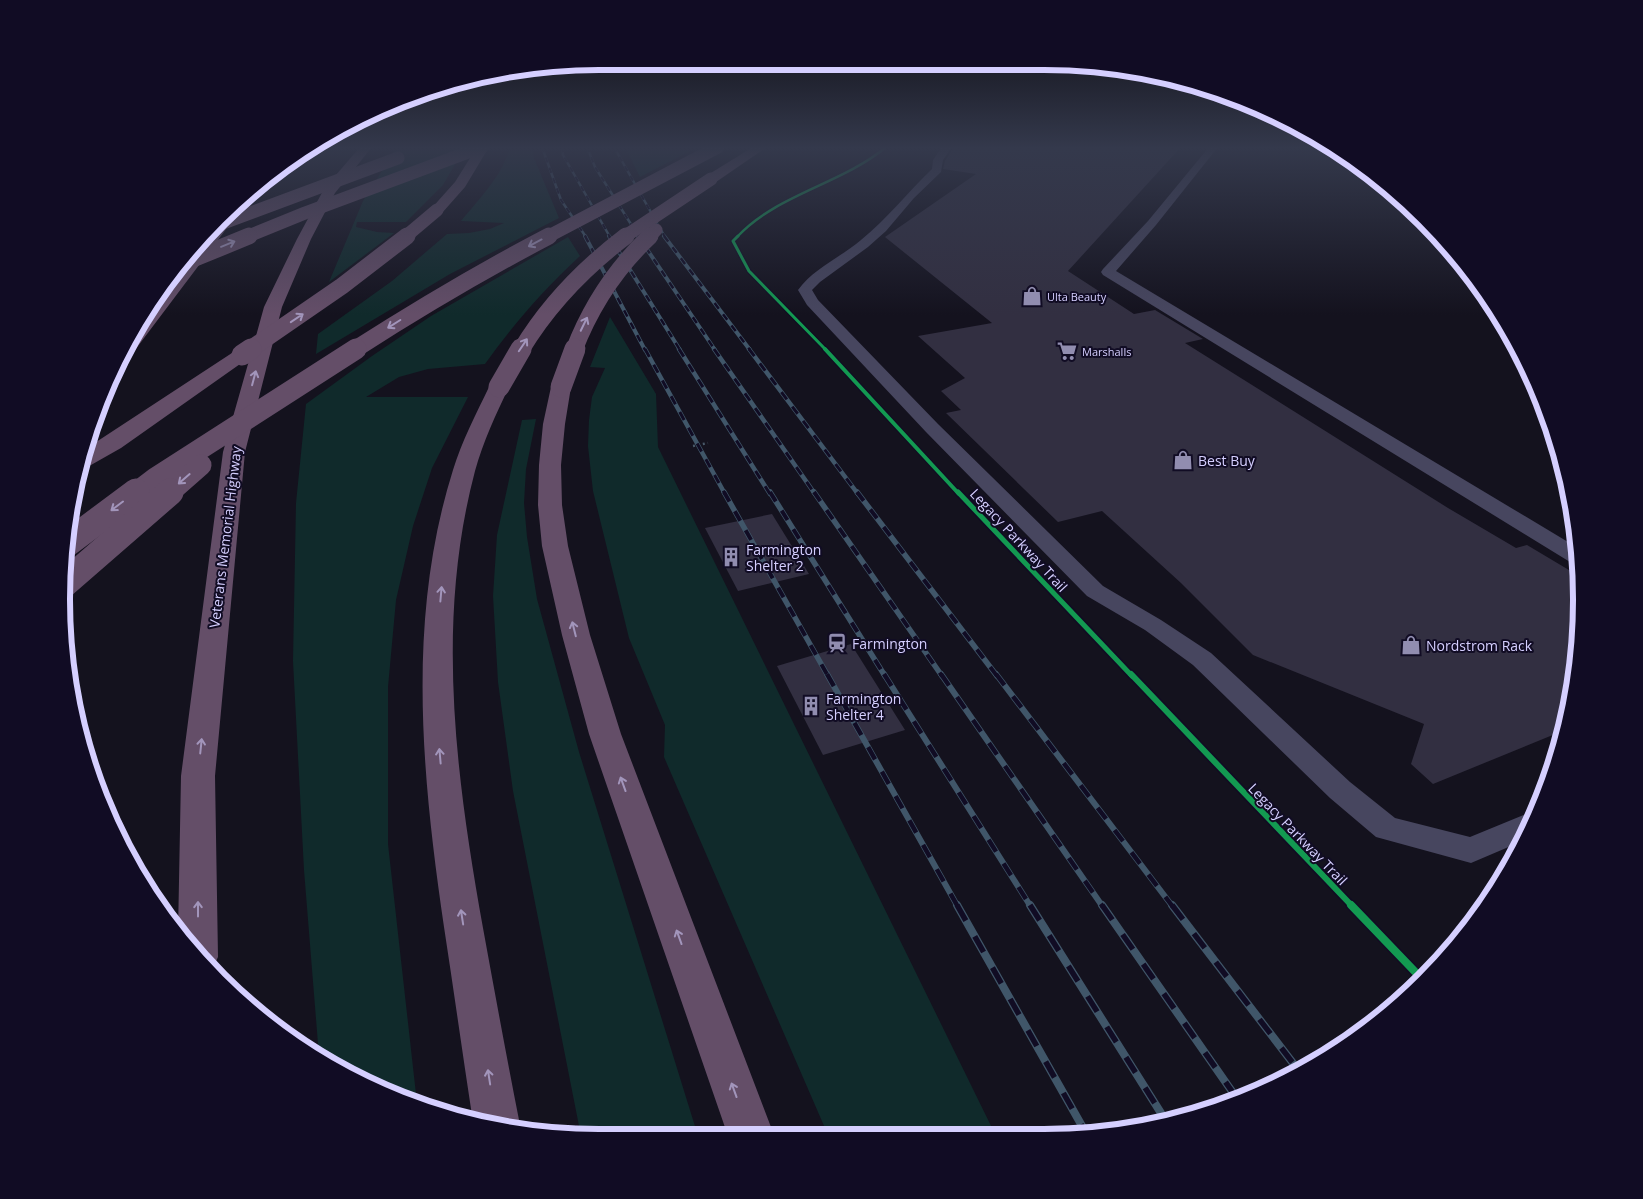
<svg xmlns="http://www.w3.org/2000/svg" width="1643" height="1199" font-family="'Open Sans',sans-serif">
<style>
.green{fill:#102a2b}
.building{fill:#322f41}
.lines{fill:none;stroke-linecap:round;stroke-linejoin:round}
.path{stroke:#49596a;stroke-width:2.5;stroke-dasharray:2 3;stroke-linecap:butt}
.lane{fill:#47465f;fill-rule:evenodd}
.highway{fill:#644e68;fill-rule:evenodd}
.rail-far5-casing{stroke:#405669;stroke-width:2.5}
.rail-far4-casing{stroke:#405669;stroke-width:4}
.rail-far3-casing{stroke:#405669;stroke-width:4.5}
.rail-far2-casing{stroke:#405669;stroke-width:5.5}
.rail-far1-casing{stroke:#405669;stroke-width:6}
.rail-casing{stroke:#405669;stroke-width:8}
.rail-far5{stroke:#110c24;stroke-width:2;stroke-dasharray:5.5;stroke-linecap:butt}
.rail-far4{stroke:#110c24;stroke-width:2.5;stroke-dasharray:7;stroke-linecap:butt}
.rail-far3{stroke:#110c24;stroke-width:3;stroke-dasharray:9;stroke-linecap:butt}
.rail-far2{stroke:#110c24;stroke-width:4;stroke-dasharray:11;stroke-linecap:butt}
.rail-far1{stroke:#110c24;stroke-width:4.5;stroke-dasharray:14;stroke-linecap:butt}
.rail{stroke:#110c24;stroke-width:5.5;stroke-dasharray:18;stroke-linecap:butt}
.highway-bridge-far3{stroke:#644e68;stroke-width:13}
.highway-bridge-far2{stroke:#644e68;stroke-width:17}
.highway-bridge-far1{stroke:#644e68;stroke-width:21}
.highway-bridge{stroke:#644e68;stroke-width:27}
.cycleway-far5-casing{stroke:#110c24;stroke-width:4}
.cycleway-far4-casing{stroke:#110c24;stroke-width:5}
.cycleway-far3-casing{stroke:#110c24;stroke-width:6}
.cycleway-far2-casing{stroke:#110c24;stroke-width:8}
.cycleway-far1-casing{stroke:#110c24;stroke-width:9}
.cycleway-casing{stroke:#110c24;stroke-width:11}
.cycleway-far5{stroke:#139951;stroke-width:2.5}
.cycleway-far4{stroke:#139951;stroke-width:3}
.cycleway-far3{stroke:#139951;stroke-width:4}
.cycleway-far2{stroke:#139951;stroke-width:5}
.cycleway-far1{stroke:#139951;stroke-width:6}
.cycleway{stroke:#139951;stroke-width:8}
.oneway{stroke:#a295bb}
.labels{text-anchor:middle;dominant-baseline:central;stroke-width:4;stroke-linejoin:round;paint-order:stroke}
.far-poi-label{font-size:11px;fill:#d5cfff;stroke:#110c24;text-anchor:start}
.poi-label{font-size:14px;fill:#d5cfff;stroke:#110c24;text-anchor:start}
.street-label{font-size:14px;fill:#d5cfff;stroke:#110c24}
.rim{fill:none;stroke:#d5cfff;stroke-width:6}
</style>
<rect width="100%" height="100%" fill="#14121e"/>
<g class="green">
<path d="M 397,147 L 465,147 L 443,185 L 406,222 L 357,222 L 356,227 L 377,232 L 394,233 L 329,282 L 363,201 Z"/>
<path d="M 510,147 L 533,147 L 534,158 L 559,218 L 450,274 L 316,354 L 318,334 L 392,281 L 447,234 L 469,233 L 490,229 L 504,223 L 461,221 C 479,199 503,175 510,147 Z"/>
<path d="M 625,147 L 667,147 L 690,151 L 640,177 Z"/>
<path d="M 568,237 L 580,256 C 544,289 513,325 485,364 L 428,369 L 399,377 L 366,397 L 468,397 L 432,468 L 413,526 L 396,600 L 388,687 L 388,844 L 417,1103 L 361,1082 L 319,1056 L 304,870 L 293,661 L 296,503 L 306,404 L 372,356 L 431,316 Z"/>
<path d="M 610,317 L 656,394 L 658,447 L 995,1134 L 828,1135 L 664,757 L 665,725 L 629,638 L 593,491 L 588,446 L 589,420 L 592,397 L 605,368 L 590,367 Z"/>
<path d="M 536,419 L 526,469 L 524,503 L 527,537 L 537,599 L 579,752 L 698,1136 L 581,1136 L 513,791 L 498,682 L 493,596 L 497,535 L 522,420 Z"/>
</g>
<g class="building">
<path d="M 954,147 L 1181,147 L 1068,271 L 1134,314 L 1155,310 L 1203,339 L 1185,343 L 1448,508 L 1516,548 L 1527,545 L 1579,576 L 1581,635 L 1565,730 L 1433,784 L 1411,764 L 1424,724 L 1253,655 L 1181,583 L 1102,511 L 1058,522 L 946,413 L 961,410 L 941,391 L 965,378 L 918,336 L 992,323 L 885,237 L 976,174 L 943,169 L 945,161 Z"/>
<path d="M 772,514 L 809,574 L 738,591 L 705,528 Z"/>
<path d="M 851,644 L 905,730 L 823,755 L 777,666 Z"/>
</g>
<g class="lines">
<path class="path" d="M 693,446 L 708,443"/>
<g class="lane">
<path d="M 942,147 L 952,147 L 943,160 L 941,172 L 914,198 L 886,231 L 868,247 L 820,282 L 812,290 L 818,300 L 938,424 L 1103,586 L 1161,620 L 1211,653 L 1350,782 L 1395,818 L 1470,837 L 1531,812 L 1535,813 L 1525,840 L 1471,863 L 1376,837 L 1330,798 L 1193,665 L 1145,630 L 1087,596 L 926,432 L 807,305 L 798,290 C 814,268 841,257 861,240 C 887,219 908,192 932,169 L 933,160 Z"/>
<path d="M 1209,147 L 1218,147 L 1156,225 L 1116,271 L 1578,548 L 1578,563 L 1570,562 L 1103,275 L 1101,272 L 1103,269 L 1148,221 Z"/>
</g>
<g class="highway">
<path d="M 360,147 L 372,147 L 335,193 L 311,239 L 282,307 L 245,452 L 215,776 L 218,957 L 212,970 L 195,954 L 178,933 L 181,776 L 223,452 L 250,357 L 121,448 L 91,465 L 81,466 L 87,448 L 235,351 L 242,349 L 249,351 L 251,354 L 264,307 L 297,239 L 324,189 Z"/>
<path d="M 477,147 L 489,147 L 465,187 L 442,213 L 432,213 L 430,210 L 455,182 Z"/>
<path d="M 753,147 L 767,147 L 716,182 L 706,182 L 705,179 L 706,176 Z"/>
<path d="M 236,209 L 239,212 L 132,354 L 120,378 L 111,379 L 117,362 L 173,278 L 208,233 Z"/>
<path d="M 499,381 L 506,383 L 509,387 C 496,414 483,442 475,471 C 435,622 456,777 483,928 C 495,994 507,1059 520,1125 L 518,1129 L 473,1122 C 463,1057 454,992 444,927 C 422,776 406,619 453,470 C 462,441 476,414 489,387 L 492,383 Z"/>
<path d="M 561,381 L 568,383 L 571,387 L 565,424 L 561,465 L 562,505 L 568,546 L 590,635 L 621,734 L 774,1135 L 728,1136 L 589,734 L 562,635 L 542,546 L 538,505 L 539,465 L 543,424 L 551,387 L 554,383 Z"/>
</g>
<defs>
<g id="rail-far5">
<path d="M 542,147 L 561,200 L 586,237"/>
<path d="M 562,147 L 563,155 L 610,237"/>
<path d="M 587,147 L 595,167 L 639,237"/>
<path d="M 614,147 L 665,237"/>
</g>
<g id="rail-far4">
<path d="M 585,236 L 645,350"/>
<path d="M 609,236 L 680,350"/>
<path d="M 638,236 L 715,350"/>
<path d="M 664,236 L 750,350"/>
</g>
<g id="rail-far3">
<path d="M 645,349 L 725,494"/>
<path d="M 679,349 L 770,494"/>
<path d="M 714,349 L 815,494"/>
<path d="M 749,349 L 858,494"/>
</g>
<g id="rail-far2">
<path d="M 724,492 L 828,676"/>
<path d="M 770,492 L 885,676"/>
<path d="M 814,492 L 942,676"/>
<path d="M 857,492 L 997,676"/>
</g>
<g id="rail-far1">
<path d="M 827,674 L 958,907"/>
<path d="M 884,674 L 1031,907"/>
<path d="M 941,674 L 1103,907"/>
<path d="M 996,674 L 1173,907"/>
</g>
<g id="rail">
<path d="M 957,905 L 1086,1133"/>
<path d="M 1030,905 L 1166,1121"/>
<path d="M 1102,905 L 1238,1100"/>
<path d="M 1172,905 L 1299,1071"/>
</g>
</defs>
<use href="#rail-far5" class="rail-far5-casing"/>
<use href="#rail-far4" class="rail-far4-casing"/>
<use href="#rail-far3" class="rail-far3-casing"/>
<use href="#rail-far2" class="rail-far2-casing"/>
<use href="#rail-far1" class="rail-far1-casing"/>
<use href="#rail" class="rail-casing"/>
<use href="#rail-far5" class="rail-far5"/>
<use href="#rail-far4" class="rail-far4"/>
<use href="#rail-far3" class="rail-far3"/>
<use href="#rail-far2" class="rail-far2"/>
<use href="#rail-far1" class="rail-far1"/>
<use href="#rail" class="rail"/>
<g class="highway-bridge-far3">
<path d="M 218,225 L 398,158"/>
<path d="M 246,237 L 305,213 L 482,147"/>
<path d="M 405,237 L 437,210"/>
<path d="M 547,237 L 718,147"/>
<path d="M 624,237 L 711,179"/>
<path d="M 649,237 L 656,230"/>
</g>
<g class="highway-bridge-far2">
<path d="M 183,263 L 249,236"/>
<path d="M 249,350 L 342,286 L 407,236"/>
<path d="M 354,350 C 418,309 482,271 549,236"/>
<path d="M 521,350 C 548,305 584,268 626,236"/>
<path d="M 574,350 C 591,306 616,268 650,236"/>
</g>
<g class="highway-bridge-far1">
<path d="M 242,355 L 251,349"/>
<path d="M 499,387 L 521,349"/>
<path d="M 561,387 L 575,349"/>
<path d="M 134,494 L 155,478 L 356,349"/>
<path d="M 168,494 L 201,465"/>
</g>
<g class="highway-bridge">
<path d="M 65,545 L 136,492"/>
<path d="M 63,585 L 170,492"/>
</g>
<defs>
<path id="cycleway-far5" d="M 737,237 C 777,194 842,184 886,147"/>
<path id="cycleway-far4" d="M 738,236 L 733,241 L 749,271 L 826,350"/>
<path id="cycleway-far3" d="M 825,349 L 959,494"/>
<path id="cycleway-far2" d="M 958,492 L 1132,676"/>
<path id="cycleway-far1" d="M 1131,674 L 1353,907"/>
<path id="cycleway" d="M 1351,905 L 1422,979"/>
</defs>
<use href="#cycleway-far5" class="cycleway-far5-casing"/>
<use href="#cycleway-far4" class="cycleway-far4-casing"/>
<use href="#cycleway-far3" class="cycleway-far3-casing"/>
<use href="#cycleway-far2" class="cycleway-far2-casing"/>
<use href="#cycleway-far1" class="cycleway-far1-casing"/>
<use href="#cycleway" class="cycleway-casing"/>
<use href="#cycleway-far5" class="cycleway-far5"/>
<use href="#cycleway-far4" class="cycleway-far4"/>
<use href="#cycleway-far3" class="cycleway-far3"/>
<use href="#cycleway-far2" class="cycleway-far2"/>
<use href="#cycleway-far1" class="cycleway-far1"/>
<use href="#cycleway" class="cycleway"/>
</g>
<defs><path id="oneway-shaft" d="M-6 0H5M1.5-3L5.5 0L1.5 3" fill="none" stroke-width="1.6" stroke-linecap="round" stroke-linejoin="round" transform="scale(1.25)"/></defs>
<g class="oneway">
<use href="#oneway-shaft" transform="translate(535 243) rotate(152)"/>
<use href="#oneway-shaft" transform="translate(228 244) rotate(-22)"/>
<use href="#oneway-shaft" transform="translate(297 318) rotate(-34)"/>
<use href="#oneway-shaft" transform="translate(394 324) rotate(148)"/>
<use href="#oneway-shaft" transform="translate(584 324) rotate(-64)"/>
<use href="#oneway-shaft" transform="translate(523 345) rotate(-56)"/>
<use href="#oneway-shaft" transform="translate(254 378) rotate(-75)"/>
<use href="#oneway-shaft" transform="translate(184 479) rotate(139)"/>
<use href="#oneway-shaft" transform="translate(117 506) rotate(143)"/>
<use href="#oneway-shaft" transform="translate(441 594) rotate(-85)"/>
<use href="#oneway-shaft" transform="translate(574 629) rotate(-104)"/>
<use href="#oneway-shaft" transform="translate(201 746) rotate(-84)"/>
<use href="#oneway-shaft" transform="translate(440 756) rotate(-95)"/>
<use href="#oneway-shaft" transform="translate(623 784) rotate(-110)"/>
<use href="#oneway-shaft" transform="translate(198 909) rotate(-90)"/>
<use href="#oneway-shaft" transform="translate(462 917) rotate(-99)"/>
<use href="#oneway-shaft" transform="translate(679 937) rotate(-110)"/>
<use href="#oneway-shaft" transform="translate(489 1077) rotate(-99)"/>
<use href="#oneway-shaft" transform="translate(734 1090) rotate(-110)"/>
</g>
<linearGradient id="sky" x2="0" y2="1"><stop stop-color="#0b0a10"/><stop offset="0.47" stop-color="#34394c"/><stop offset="1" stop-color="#34394c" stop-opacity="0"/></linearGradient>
<rect width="1643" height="315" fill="url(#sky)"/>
<defs>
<symbol id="shop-bare" viewBox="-9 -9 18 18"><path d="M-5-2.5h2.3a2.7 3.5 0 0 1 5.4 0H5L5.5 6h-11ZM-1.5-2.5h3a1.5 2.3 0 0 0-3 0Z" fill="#918db0" stroke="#110c24" stroke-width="2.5" paint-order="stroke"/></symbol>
<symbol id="supermarket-bare" viewBox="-9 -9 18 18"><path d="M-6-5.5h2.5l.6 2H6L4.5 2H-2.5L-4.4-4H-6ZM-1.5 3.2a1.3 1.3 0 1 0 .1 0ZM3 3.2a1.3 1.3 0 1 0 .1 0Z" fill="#918db0" stroke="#110c24" stroke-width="2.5" paint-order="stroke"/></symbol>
<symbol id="building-bare" viewBox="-9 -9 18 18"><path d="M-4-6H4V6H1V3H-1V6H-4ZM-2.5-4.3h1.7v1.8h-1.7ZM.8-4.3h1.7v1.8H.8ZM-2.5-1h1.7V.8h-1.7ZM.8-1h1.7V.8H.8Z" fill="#918db0" stroke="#110c24" stroke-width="2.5" paint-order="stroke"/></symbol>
<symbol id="station-bare" viewBox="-9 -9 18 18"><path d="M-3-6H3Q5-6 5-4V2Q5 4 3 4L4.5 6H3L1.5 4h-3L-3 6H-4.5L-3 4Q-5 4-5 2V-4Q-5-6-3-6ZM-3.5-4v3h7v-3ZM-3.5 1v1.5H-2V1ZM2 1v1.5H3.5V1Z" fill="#918db0" stroke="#110c24" stroke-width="2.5" paint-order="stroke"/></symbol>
</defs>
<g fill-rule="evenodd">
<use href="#shop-bare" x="1018" y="282" width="28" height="28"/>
<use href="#supermarket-bare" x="1053" y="337" width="28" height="28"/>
<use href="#shop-bare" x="1169" y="446" width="28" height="28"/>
<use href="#building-bare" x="717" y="543" width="28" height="28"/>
<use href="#station-bare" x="823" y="629" width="28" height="28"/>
<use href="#shop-bare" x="1397" y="631" width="28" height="28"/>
<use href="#building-bare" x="797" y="692" width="28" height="28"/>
</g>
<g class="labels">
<g class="far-poi-label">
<text x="1047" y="296">Ulta Beauty</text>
<text x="1082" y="351">Marshalls</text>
</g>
<g class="poi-label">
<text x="1198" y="460">Best Buy</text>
<text x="746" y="549">Farmington<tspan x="746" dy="16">Shelter 2</tspan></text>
<text x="852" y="643">Farmington</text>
<text x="1426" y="645">Nordstrom Rack</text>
<text x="826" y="698">Farmington<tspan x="826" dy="16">Shelter 4</tspan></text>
</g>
<g class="street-label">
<text transform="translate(225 537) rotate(-83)">Veterans Memorial Highway</text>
<text transform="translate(1019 540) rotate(47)">Legacy Parkway Trail</text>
<text transform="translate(1298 834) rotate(46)">Legacy Parkway Trail</text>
</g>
</g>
<path d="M0 0H1643V1199H0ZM599 70H1044A529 529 0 0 1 1573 599V600A529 529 0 0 1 1044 1129H599A529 529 0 0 1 70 600V599A529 529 0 0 1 599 70Z" fill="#110c24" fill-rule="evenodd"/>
<path class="rim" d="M599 70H1044A529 529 0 0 1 1573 599V600A529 529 0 0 1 1044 1129H599A529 529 0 0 1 70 600V599A529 529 0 0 1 599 70Z"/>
</svg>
